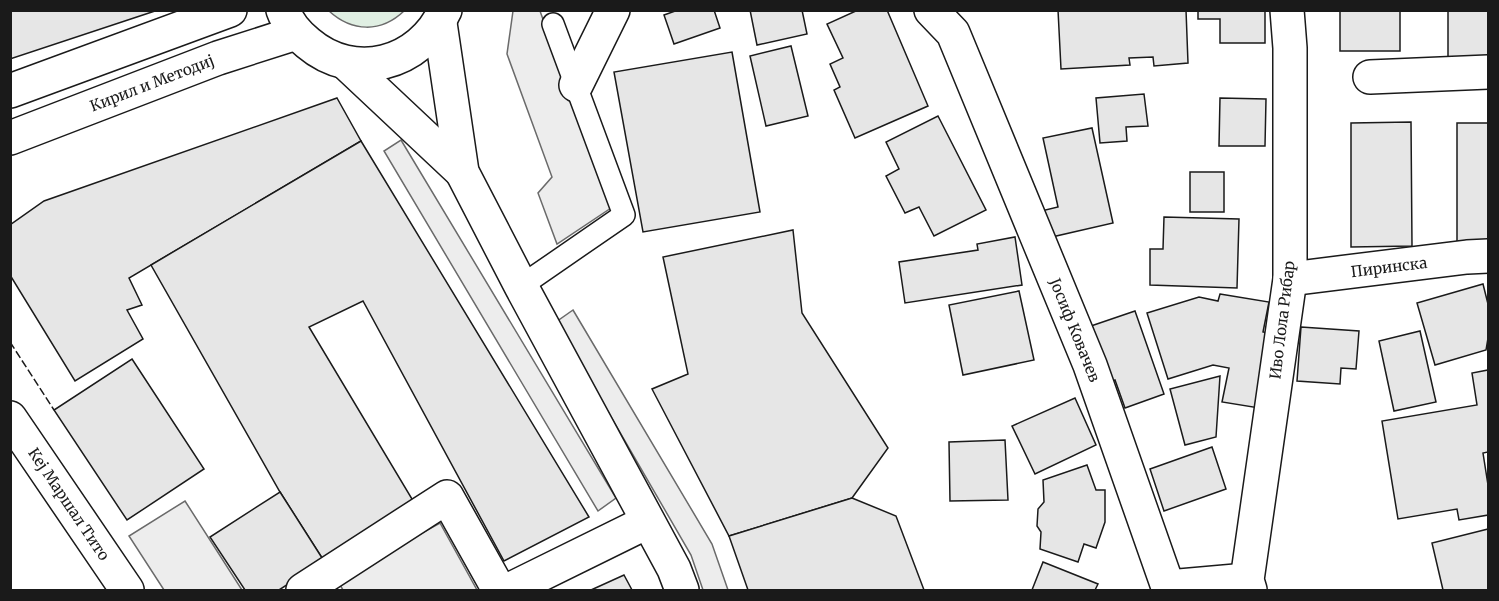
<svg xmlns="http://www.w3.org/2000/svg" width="1499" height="601" font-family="Merriweather,serif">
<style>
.green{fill:#e0efe3;stroke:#6a6a6a;stroke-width:1.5}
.parking{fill:#ededed;stroke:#6a6a6a;stroke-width:1.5}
.building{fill:#e6e6e6;stroke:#1a1a1a;stroke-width:1.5}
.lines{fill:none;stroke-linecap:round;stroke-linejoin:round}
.lane-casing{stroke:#1a1a1a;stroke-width:24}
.street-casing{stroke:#1a1a1a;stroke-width:36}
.secondary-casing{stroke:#1a1a1a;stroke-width:36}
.lane{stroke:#fff;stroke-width:21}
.street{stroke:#fff;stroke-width:33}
.secondary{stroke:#fff;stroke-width:33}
.fence{stroke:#1a1a1a;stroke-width:1.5;stroke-dasharray:8 3;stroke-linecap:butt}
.labels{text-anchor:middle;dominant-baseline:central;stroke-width:4.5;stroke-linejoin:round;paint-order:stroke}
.street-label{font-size:15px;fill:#1a1a1a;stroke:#fff}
</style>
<rect width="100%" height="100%" fill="#fff"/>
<path class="green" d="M 329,11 L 404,11 C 381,33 352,32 329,11 Z"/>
<g class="parking">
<path d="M 513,11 L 540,11 L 611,208 L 557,244 L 538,193 L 552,177 L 507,54 Z"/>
<path d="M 401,140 L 616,498 L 598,511 L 384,151 Z"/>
<path d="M 573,310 L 712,544 L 728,590 L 703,590 L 691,555 L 556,322 Z"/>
<path d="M 185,501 L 242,590 L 164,590 L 129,536 Z"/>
<path d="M 440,523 L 477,590 L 343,590 L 337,580 Z"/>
</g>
<g class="building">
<path d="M 10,10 L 158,10 L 10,59 Z"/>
<path d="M 678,10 L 714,10 L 720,28 L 674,44 L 664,15 Z"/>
<path d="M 750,10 L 802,10 L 807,34 L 757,45 Z"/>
<path d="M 858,10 L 887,10 L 928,106 L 855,138 L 834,90 L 840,87 L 830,64 L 843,58 L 827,24 Z"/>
<path d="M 1058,10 L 1186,10 L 1188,63 L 1154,66 L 1153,57 L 1129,58 L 1130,65 L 1061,69 Z"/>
<path d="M 1198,10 L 1265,10 L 1265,43 L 1220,43 L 1220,19 L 1198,19 Z"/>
<rect x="1340" y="10" width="60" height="41"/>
<path d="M 1448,10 L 1488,10 L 1488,57 L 1448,58 Z"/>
<path d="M 791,46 L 808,116 L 766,126 L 750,56 Z"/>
<path d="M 732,52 L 760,212 L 643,232 L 614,72 Z"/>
<path d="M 1144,94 L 1148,126 L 1126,127 L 1127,141 L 1100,143 L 1096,98 Z"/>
<path d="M 337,98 L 361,141 L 129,278 L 142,305 L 127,310 L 143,339 L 75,381 L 10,275 L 10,225 L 44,201 Z"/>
<path d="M 1220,98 L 1266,99 L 1265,146 L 1219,146 Z"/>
<path d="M 938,116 L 986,210 L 934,236 L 919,207 L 905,213 L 886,176 L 899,169 L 886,142 Z"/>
<path d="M 1411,122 L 1412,246 L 1351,247 L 1351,123 Z"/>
<rect x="1457" y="123" width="31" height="124"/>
<path d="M 1092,128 L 1113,223 L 1043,239 L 1037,212 L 1058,207 L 1043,138 Z"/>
<path d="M 361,141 L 589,517 L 504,561 L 363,301 L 309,327 L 415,504 L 324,561 L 280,492 L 151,265 Z"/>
<rect x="1190" y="172" width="34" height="40"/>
<path d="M 1164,217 L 1239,219 L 1237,288 L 1150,285 L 1150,249 L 1163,249 Z"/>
<path d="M 793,230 L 802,313 L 888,448 L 852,498 L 729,536 L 652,389 L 688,374 L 663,257 Z"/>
<path d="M 1015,237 L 1022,285 L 905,303 L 899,262 L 978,250 L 977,244 Z"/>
<path d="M 1483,284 L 1488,304 L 1488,338 L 1486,350 L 1435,365 L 1417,303 Z"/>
<path d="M 1019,291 L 1034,360 L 963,375 L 949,305 Z"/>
<path d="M 1220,294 L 1269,302 L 1263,332 L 1272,334 L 1259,408 L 1222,402 L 1229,368 L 1213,365 L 1168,379 L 1147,313 L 1199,297 L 1218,301 Z"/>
<path d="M 1135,311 L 1164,394 L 1125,408 L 1115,380 L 1107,383 L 1088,327 Z"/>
<path d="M 1301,327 L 1359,331 L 1356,369 L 1341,368 L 1340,384 L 1297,381 Z"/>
<path d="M 1420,331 L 1436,402 L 1394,411 L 1379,341 Z"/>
<path d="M 132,359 L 204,469 L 127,520 L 54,410 Z"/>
<path d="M 1488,370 L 1488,452 L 1483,453 L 1488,485 L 1488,515 L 1459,520 L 1457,509 L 1398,519 L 1382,421 L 1477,405 L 1472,373 Z"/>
<path d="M 1220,376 L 1216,437 L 1185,445 L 1170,389 Z"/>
<path d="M 1075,398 L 1096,445 L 1035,474 L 1012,426 Z"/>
<path d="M 1005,440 L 1008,500 L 950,501 L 949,442 Z"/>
<path d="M 1212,447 L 1226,489 L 1164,511 L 1150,469 Z"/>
<path d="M 1087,465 L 1096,490 L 1105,490 L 1105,522 L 1096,548 L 1084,544 L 1078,562 L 1040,549 L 1041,532 L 1037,526 L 1038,509 L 1044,502 L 1043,480 Z"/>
<path d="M 280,492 L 324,561 L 279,590 L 245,590 L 210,537 Z"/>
<path d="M 852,498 L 896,516 L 924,590 L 748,590 L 729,536 Z"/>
<path d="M 1488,529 L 1488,590 L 1443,590 L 1432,543 Z"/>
<path d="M 1043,562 L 1098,584 L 1095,590 L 1032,590 Z"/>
<path d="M 624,575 L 632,590 L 591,590 Z"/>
</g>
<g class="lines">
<defs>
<path id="lane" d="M 521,286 L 624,215 L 553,24"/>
<g id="street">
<path d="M 931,10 L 953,33 L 1090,365 L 1168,587 L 1247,580"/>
<path d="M 440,23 L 462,172 L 521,286 L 674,569 L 682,590"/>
<path d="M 347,64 L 462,172"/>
<path d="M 1370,77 L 1488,72"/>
<path d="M 576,85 L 613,10"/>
<path d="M 1290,279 L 1467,257 L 1488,256"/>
<path d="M 303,590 L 447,497 L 499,590"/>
<path d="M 509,590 L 647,522"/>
<path d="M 1250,590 L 1247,580 L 1290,279 L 1290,48 L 1287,10"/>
</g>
<g id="secondary">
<path d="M 283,10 C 288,24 297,34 308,43 C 354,82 420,65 445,10"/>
<path d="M 10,91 L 230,10"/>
<path d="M 10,138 L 218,58 L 296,33"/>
<path d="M 10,418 L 127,590"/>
</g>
</defs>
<use href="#lane" class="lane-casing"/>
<use href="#street" class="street-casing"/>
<use href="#secondary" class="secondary-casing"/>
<use href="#lane" class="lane"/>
<use href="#street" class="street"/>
<use href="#secondary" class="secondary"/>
<path class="fence" d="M 10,342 L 54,410"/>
</g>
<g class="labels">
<g class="street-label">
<text transform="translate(152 83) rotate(-21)">Кирил и Методиј</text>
<text transform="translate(1389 267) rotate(-7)">Пиринска</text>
<text transform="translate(1282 320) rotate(-83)">Иво Лола Рибар</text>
<text transform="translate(1075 330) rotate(68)">Јосиф Ковачев</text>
<text transform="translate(69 504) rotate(56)">Кеј Маршал Тито</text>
</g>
</g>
<rect width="1499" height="601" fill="none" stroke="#1a1a1a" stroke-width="24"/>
</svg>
